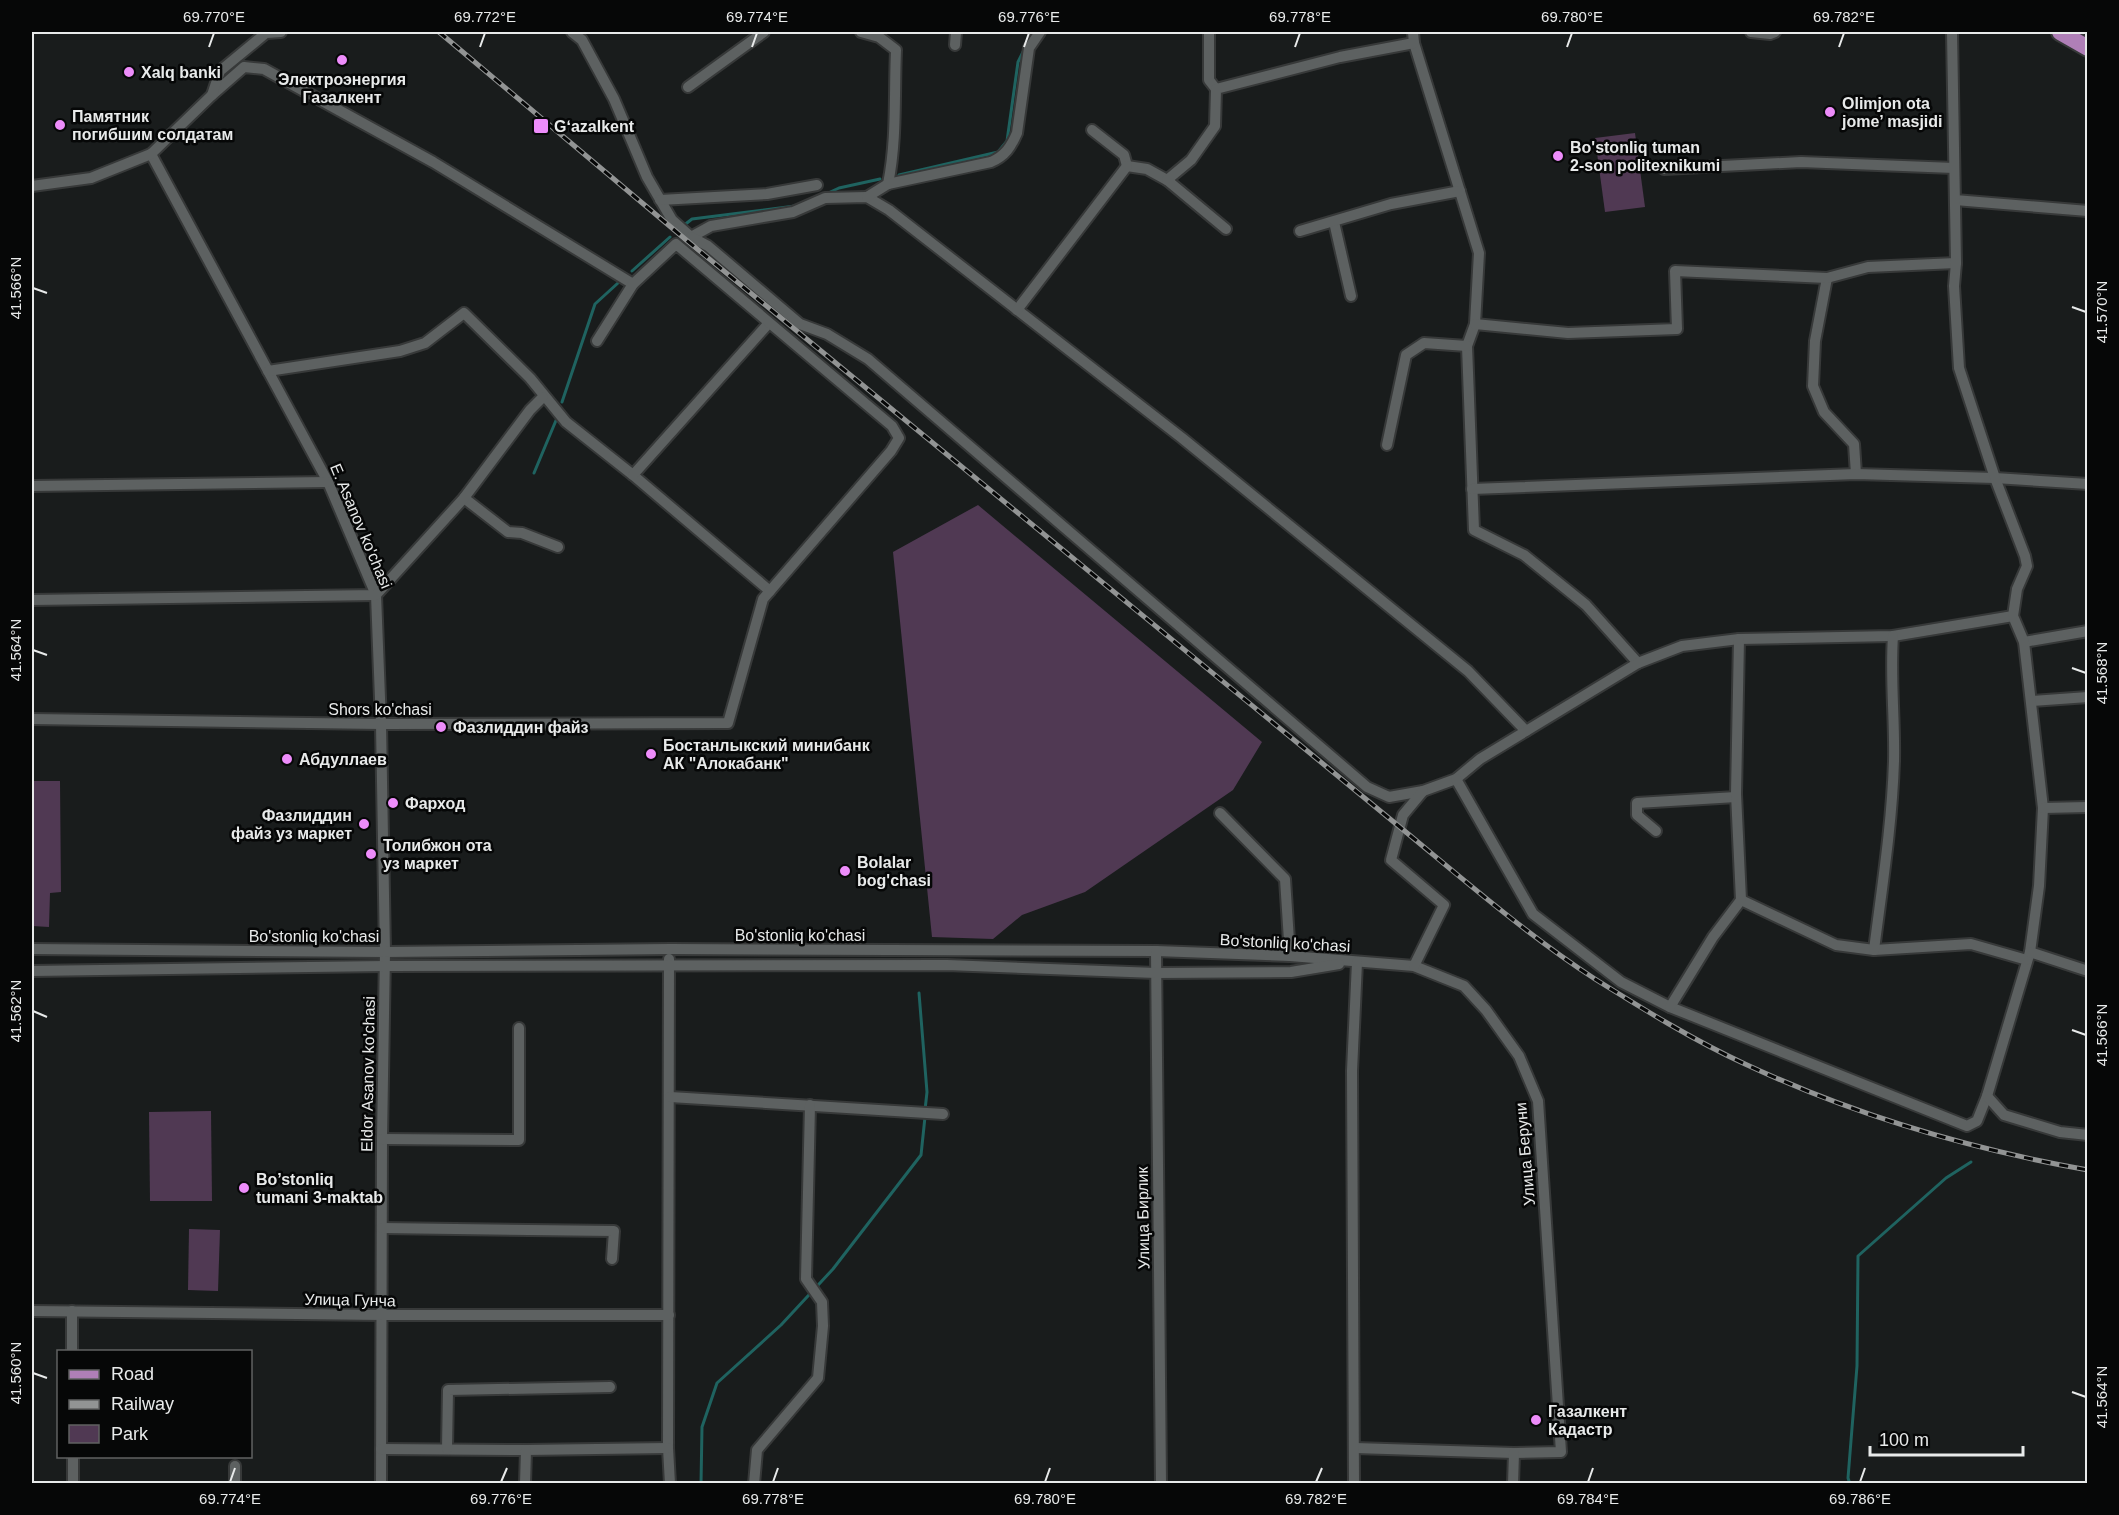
<svg xmlns="http://www.w3.org/2000/svg" width="2119" height="1515" font-family="Arial,sans-serif">
<style>
.green{fill:#503953}
.lines{fill:none;stroke-linecap:round;stroke-linejoin:round}
.stream{stroke:#1f6360;stroke-width:3}
.minor-casing{stroke:#373939;stroke-width:14}
.primary-casing{stroke:#373939;stroke-width:20}
.minor{stroke:#5d6161;stroke-width:10}
.primary{stroke:#af7fb7;stroke-width:16}
.rail-casing{stroke:#929494;stroke-width:5}
.rail{stroke:#060707;stroke-width:3;stroke-dasharray:9;stroke-linecap:butt}
.ticks{fill:none;stroke:#e8eaea;stroke-width:2}
.poi-dot{fill:#ed8cfa;stroke:#060707;stroke-width:2}
.labels{text-anchor:middle;dominant-baseline:central;stroke-width:5;stroke-linejoin:round;paint-order:stroke}
.poi-label{font-size:16px;font-weight:bold;fill:#e8eaea;stroke:#060707;text-anchor:start}
.street-label{font-size:16px;fill:#e8eaea;stroke:#060707}
.neatline{fill:none;stroke:#e8eaea;stroke-width:2}
.ticks-label{font-size:15px;text-anchor:middle;fill:#e8eaea}
</style>
<rect width="100%" height="100%" fill="#191c1c"/>
<g class="green">
<path d="M 1635,133 L 1645,207 L 1605,212 L 1595,138 Z"/>
<path d="M 978,505 L 1262,742 L 1233,790 L 1085,892 L 1022,915 L 993,939 L 932,937 L 893,552 Z"/>
<path d="M 32,781 L 60,781 L 61,892 L 50,893 L 49,927 L 32,926 Z"/>
<path d="M 211,1111 L 212,1201 L 150,1201 L 149,1112 Z"/>
<path d="M 189,1229 L 220,1230 L 218,1291 L 188,1290 Z"/>
</g>
<g class="lines">
<g class="stream">
<path d="M 899,175 L 998,152 L 1007,141 L 1018,62 L 1024,50"/>
<path d="M 826,194 L 839,188 L 880,179"/>
<path d="M 683,226 L 692,219 L 795,206"/>
<path d="M 632,271 L 670,237"/>
<path d="M 562,402 L 595,304 L 618,283"/>
<path d="M 534,473 L 557,418"/>
<path d="M 919,993 L 927,1092 L 925,1110"/>
<path d="M 701,1484 L 702,1427 L 717,1383 L 781,1325 L 833,1269 L 921,1155 L 925,1117"/>
<path d="M 1850,1484 L 1848,1478 L 1857,1366 L 1858,1256 L 1946,1178 L 1971,1162"/>
</g>
<defs>
<g id="minor">
<path d="M 572,32 L 582,40 L 614,99 L 647,177 L 672,220 L 691,237 L 711,226 L 793,212 L 825,198 L 867,197 L 889,210 L 1182,438 L 1468,671 L 1526,731"/>
<path d="M 861,32 L 879,37 L 896,50 C 894,95 897,140 888,184"/>
<path d="M 1209,32 L 1209,80 L 1216,89"/>
<path d="M 1413,32 L 1414,43 L 1479,253 L 1475,324 L 1467,346 L 1474,530 L 1524,555 L 1586,605 L 1638,663"/>
<path d="M 1751,32 L 1770,34 L 1775,32"/>
<path d="M 955,45 L 956,32"/>
<path d="M 688,87 L 764,32"/>
<path d="M 212,95 L 244,67 L 264,69 L 433,162 L 633,284"/>
<path d="M 1092,130 L 1124,155 L 1127,166 L 1147,169 L 1167,180"/>
<path d="M 151,154 L 328,482 L 376,595 L 381,724 L 385,952 L 382,1139 L 381,1484"/>
<path d="M 1664,169 L 1801,162 L 1954,168"/>
<path d="M 32,186 L 91,178 L 151,154 L 212,95 L 220,71 L 266,33 L 281,32"/>
<path d="M 867,197 L 888,184 L 991,162 C 1005,156 1011,147 1017,133 L 1029,48 L 1040,32"/>
<path d="M 660,200 L 767,194 L 817,185"/>
<path d="M 1955,200 L 2088,211"/>
<path d="M 1334,222 L 1351,296"/>
<path d="M 1226,229 L 1167,180 L 1191,160 L 1215,126 L 1216,89 L 1340,57 L 1414,43"/>
<path d="M 1300,231 L 1391,204 L 1460,191"/>
<path d="M 691,237 L 708,246 L 800,324 L 827,334 L 868,359 L 1367,787 L 1389,797 L 1423,791 L 1456,779 L 1480,759 L 1638,663 L 1682,646 L 1739,639 L 1893,636 L 2013,616"/>
<path d="M 1827,278 L 1815,341 L 1813,386 L 1824,412 L 1854,444 L 1856,474"/>
<path d="M 1017,310 L 1127,166"/>
<path d="M 1475,324 L 1568,333 L 1677,329 L 1675,271 L 1827,278 L 1868,267 L 1956,263"/>
<path d="M 268,371 L 400,351 L 425,343 L 464,313 L 530,378 L 566,422 L 633,475 L 770,591"/>
<path d="M 1387,445 L 1406,355 L 1424,343 L 1467,346"/>
<path d="M 633,475 L 769,323"/>
<path d="M 32,486 L 328,482"/>
<path d="M 1472,489 L 1856,474 L 1995,478 L 2088,484"/>
<path d="M 464,498 L 508,532 L 522,533 L 558,547"/>
<path d="M 32,600 L 376,595 L 464,498 L 530,410 L 543,397"/>
<path d="M 2024,642 L 2088,631"/>
<path d="M 2032,701 L 2088,697"/>
<path d="M 32,719 L 381,724 L 728,723 L 763,599 L 891,451 L 899,438 L 892,426 L 676,244 L 633,284 L 597,341"/>
<path d="M 1456,779 L 1533,914 L 1621,982 L 1670,1007 L 1967,1126 L 1977,1121 L 1987,1096 L 2030,952 L 2039,886 L 2043,808 L 2024,642 L 2013,616 L 2017,589 L 2027,566 L 2025,556 L 1995,478 L 1959,368 L 1954,286 L 1956,263 L 1952,32"/>
<path d="M 2043,808 L 2088,807"/>
<path d="M 1220,813 L 1285,879 L 1290,956"/>
<path d="M 1656,831 L 1637,815 L 1637,803 L 1736,797"/>
<path d="M 1741,900 L 1836,945 L 1874,950 L 1971,944 L 2027,960"/>
<path d="M 32,949 L 385,952 L 670,949 L 1156,951 L 1290,956 L 1414,966 L 1464,986 L 1486,1010 L 1519,1056 L 1538,1101 L 1561,1452 L 1514,1453 L 1355,1448"/>
<path d="M 1874,950 C 1882,887 1892,824 1894,761 C 1895,719 1890,678 1893,636"/>
<path d="M 1156,951 L 1161,1484"/>
<path d="M 2030,952 L 2088,971"/>
<path d="M 669,959 L 668,1448 L 670,1484"/>
<path d="M 1414,966 L 1444,905 L 1391,860 L 1403,815 L 1423,791"/>
<path d="M 32,971 L 385,966 L 947,965 L 1156,973 L 1291,972 L 1339,964"/>
<path d="M 1670,1007 L 1713,937 L 1741,900 L 1736,794 L 1739,639"/>
<path d="M 1987,1096 L 2004,1115 L 2060,1132 L 2088,1135"/>
<path d="M 670,1097 L 943,1114"/>
<path d="M 382,1139 L 519,1140 L 519,1028"/>
<path d="M 382,1228 L 614,1231 L 612,1259"/>
<path d="M 32,1311 L 382,1315 L 669,1315"/>
<path d="M 72,1311 L 72,1352"/>
<path d="M 381,1449 L 526,1450 L 668,1448"/>
<path d="M 447,1449 L 448,1390 L 610,1387"/>
<path d="M 73,1456 L 73,1484"/>
<path d="M 235,1466 L 235,1484"/>
<path d="M 525,1484 L 526,1450"/>
<path d="M 754,1484 L 757,1450 L 818,1378 L 823,1326 L 822,1302 L 806,1279 L 810,1105"/>
<path d="M 1354,1484 L 1352,1071 L 1357,962"/>
<path d="M 1513,1484 L 1514,1453"/>
</g>
<path id="primary" d="M 2060,32 L 2088,48"/>
</defs>
<use href="#minor" class="minor-casing"/>
<use href="#primary" class="primary-casing"/>
<use href="#minor" class="minor"/>
<use href="#primary" class="primary"/>
<defs>
<path id="rail" d="M 439,32 L 685,239 L 1401,828 C 1464,880 1526,934 1595,979 C 1643,1009 1693,1040 1745,1064 C 1854,1115 1969,1149 2088,1170"/>
</defs>
<use href="#rail" class="rail-casing"/>
<use href="#rail" class="rail"/>
</g>
<path class="ticks" d="M 209,47 L 214,33M 480,47 L 485,33M 752,47 L 757,33M 1024,47 L 1029,33M 1295,47 L 1300,33M 1567,47 L 1572,33M 1839,47 L 1844,33M 33,288 L 47,293M 2072,307 L 2086,312M 33,650 L 47,655M 2072,668 L 2086,673M 33,1011 L 47,1017M 2072,1030 L 2086,1035M 33,1373 L 47,1378M 2072,1392 L 2086,1397M 230,1482 L 235,1468M 501,1482 L 507,1468M 773,1482 L 778,1468M 1045,1482 L 1050,1468M 1316,1482 L 1322,1468M 1588,1482 L 1593,1468M 1860,1482 L 1865,1468"/>
<g class="poi-dot">
<circle cx="342" cy="60" r="6"/>
<circle cx="129" cy="72" r="6"/>
<circle cx="1830" cy="112" r="6"/>
<circle cx="60" cy="125" r="6"/>
<rect x="533" y="118" width="16" height="16" rx="3"/>
<circle cx="1558" cy="156" r="6"/>
<circle cx="441" cy="727" r="6"/>
<circle cx="651" cy="754" r="6"/>
<circle cx="287" cy="759" r="6"/>
<circle cx="393" cy="803" r="6"/>
<circle cx="364" cy="824" r="6"/>
<circle cx="371" cy="854" r="6"/>
<circle cx="845" cy="871" r="6"/>
<circle cx="244" cy="1188" r="6"/>
<circle cx="1536" cy="1420" r="6"/>
</g>
<g class="labels">
<g class="poi-label">
<text x="141" y="72">Xalq banki</text>
<text x="342" y="79" text-anchor="middle">Электроэнергия<tspan x="342" dy="18">Газалкент</tspan></text>
<text x="1842" y="103">Olimjon ota<tspan x="1842" dy="18">jome’ masjidi</tspan></text>
<text x="72" y="116">Памятник<tspan x="72" dy="18">погибшим солдатам</tspan></text>
<text x="554" y="126">Gʻazalkent</text>
<text x="1570" y="147">Bo'stonliq tuman<tspan x="1570" dy="18">2-son politexnikumi</tspan></text>
<text x="453" y="727">Фазлиддин файз</text>
<text x="663" y="745">Бостанлыкский минибанк<tspan x="663" dy="18">АК "Алокабанк"</tspan></text>
<text x="299" y="759">Абдуллаев</text>
<text x="405" y="803">Фарход</text>
<text x="352" y="815" text-anchor="end">Фазлиддин<tspan x="352" dy="18">файз уз маркет</tspan></text>
<text x="383" y="845">Толибжон ота<tspan x="383" dy="18">уз маркет</tspan></text>
<text x="857" y="862">Bolalar<tspan x="857" dy="18">bog'chasi</tspan></text>
<text x="256" y="1179">Bo’stonliq<tspan x="256" dy="18">tumani 3-maktab</tspan></text>
<text x="1548" y="1411">Газалкент<tspan x="1548" dy="18">Кадастр</tspan></text>
</g>
<g class="street-label">
<text transform="translate(361 526) rotate(67)">E. Asanov ko'chasi</text>
<text x="380" y="709">Shors ko'chasi</text>
<text x="800" y="935">Bo'stonliq ko'chasi</text>
<text x="314" y="936">Bo'stonliq ko'chasi</text>
<text transform="translate(1285 943) rotate(3)">Bo'stonliq ko'chasi</text>
<text transform="translate(368 1074) rotate(-89)">Eldor Asanov ko'chasi</text>
<text transform="translate(1525 1154) rotate(-95)">Улица Беруни</text>
<text transform="translate(1143 1218) rotate(-91)">Улица Бирлик</text>
<text transform="translate(350 1300) rotate(1)">Улица Гунча</text>
</g>
</g>
<rect width="2119" height="1515" fill="none" stroke="#060707" stroke-width="66"/>
<rect x="57" y="1350" width="195" height="108" fill="#060707" stroke="#606262" stroke-width="1.5"/>
<rect x="69" y="1370" width="30" height="9" fill="#af7fb7" stroke="#606262" stroke-width="1.5"/>
<text x="111" y="1380" font-size="18" fill="#e8eaea">Road</text>
<rect x="69" y="1400" width="30" height="9" fill="#929494" stroke="#606262" stroke-width="1.5"/>
<text x="111" y="1410" font-size="18" fill="#e8eaea">Railway</text>
<rect x="69" y="1425" width="30" height="18" fill="#503953" stroke="#606262" stroke-width="1.5"/>
<text x="111" y="1440" font-size="18" fill="#e8eaea">Park</text>
<path d="M1870 1446v9h153v-9" fill="none" stroke="#e8eaea" stroke-width="3"/>
<text x="1879" y="1446" font-size="18" fill="#e8eaea" stroke="#060707" stroke-width="4.5" paint-order="stroke">100 m</text>
<rect x="33" y="33" width="2053" height="1449" class="neatline"/>
<g class="ticks-label">
<text x="214" y="22">69.770°E</text>
<text x="485" y="22">69.772°E</text>
<text x="757" y="22">69.774°E</text>
<text x="1029" y="22">69.776°E</text>
<text x="1300" y="22">69.778°E</text>
<text x="1572" y="22">69.780°E</text>
<text x="1844" y="22">69.782°E</text>
<text transform="translate(16 288) rotate(-90)" y="5">41.566°N</text>
<text transform="translate(2102 312) rotate(-90)" y="5">41.570°N</text>
<text transform="translate(16 650) rotate(-90)" y="5">41.564°N</text>
<text transform="translate(2102 673) rotate(-90)" y="5">41.568°N</text>
<text transform="translate(16 1011) rotate(-90)" y="5">41.562°N</text>
<text transform="translate(2102 1035) rotate(-90)" y="5">41.566°N</text>
<text transform="translate(16 1373) rotate(-90)" y="5">41.560°N</text>
<text transform="translate(2102 1397) rotate(-90)" y="5">41.564°N</text>
<text x="230" y="1504">69.774°E</text>
<text x="501" y="1504">69.776°E</text>
<text x="773" y="1504">69.778°E</text>
<text x="1045" y="1504">69.780°E</text>
<text x="1316" y="1504">69.782°E</text>
<text x="1588" y="1504">69.784°E</text>
<text x="1860" y="1504">69.786°E</text>
</g>
</svg>
